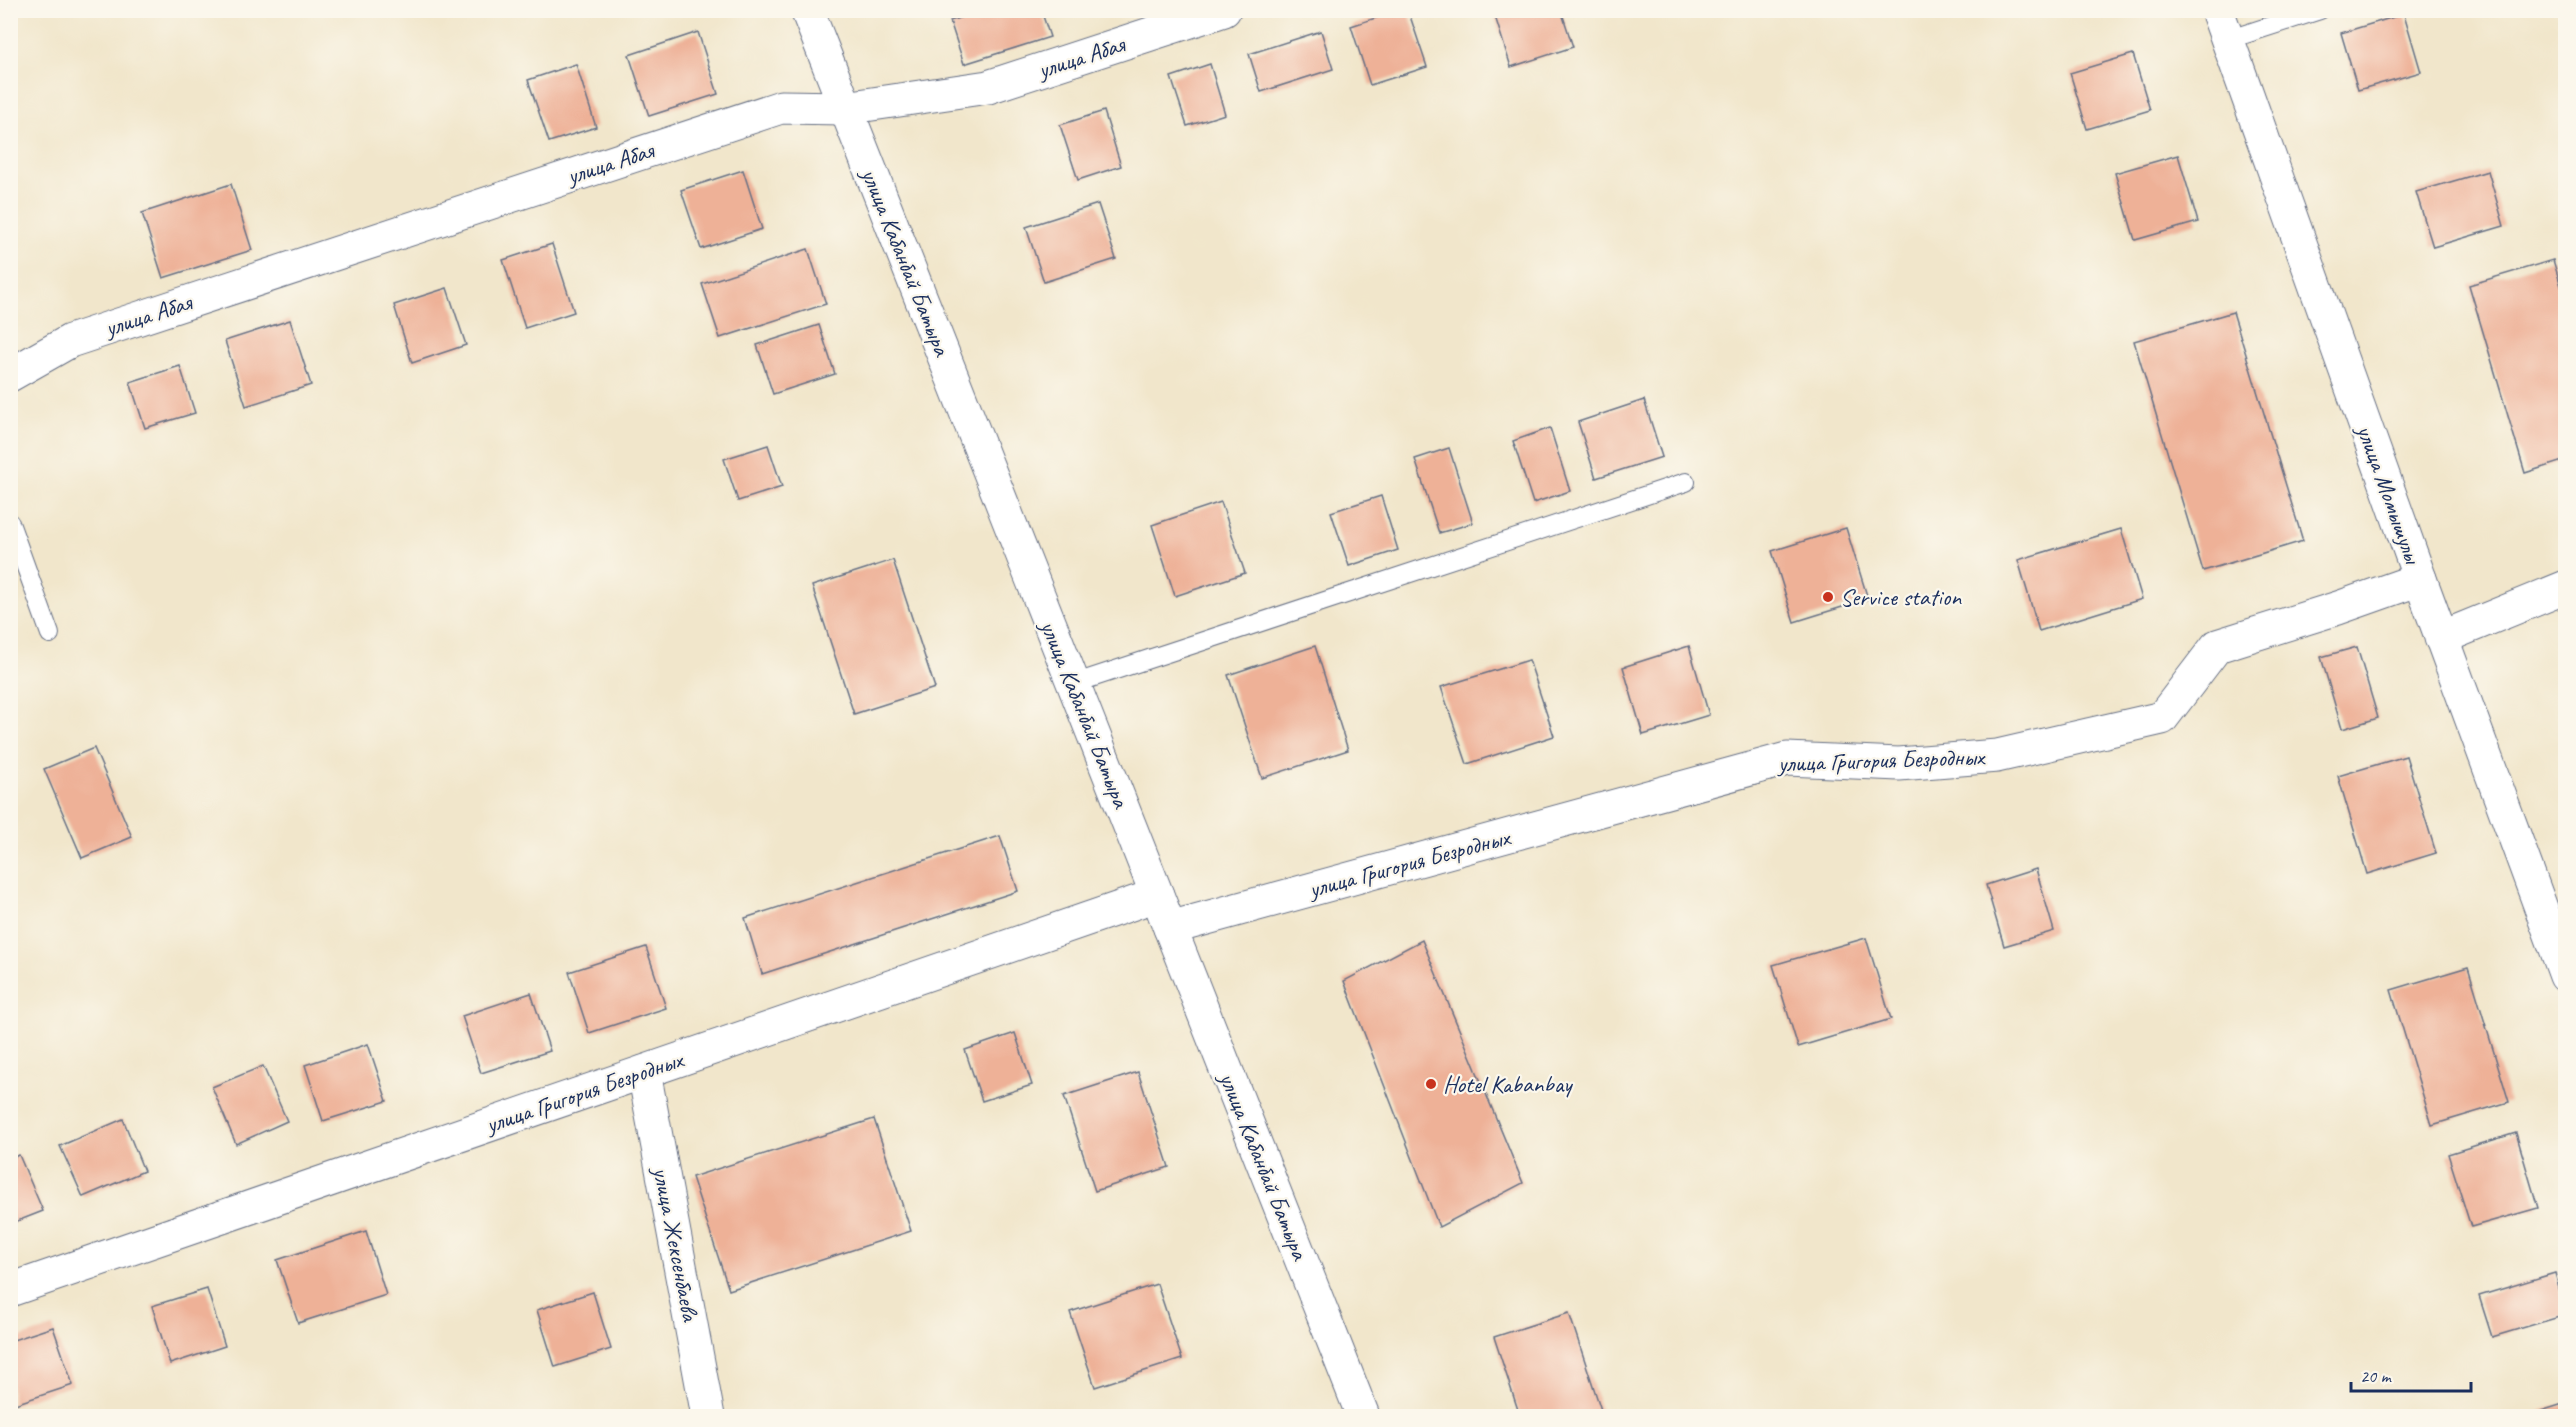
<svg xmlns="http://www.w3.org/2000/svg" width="2576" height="1427" font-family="Caveat,sans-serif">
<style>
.building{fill:#eeb197}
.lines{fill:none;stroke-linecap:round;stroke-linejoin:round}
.lane-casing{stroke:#666f84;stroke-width:20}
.street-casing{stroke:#666f84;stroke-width:35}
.secondary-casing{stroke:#666f84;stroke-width:35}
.lane{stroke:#fff;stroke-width:18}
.street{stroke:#fff;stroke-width:33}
.secondary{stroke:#fff;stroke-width:33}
.poi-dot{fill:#c8321e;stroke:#fbf7ec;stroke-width:2}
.labels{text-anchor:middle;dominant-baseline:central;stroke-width:4.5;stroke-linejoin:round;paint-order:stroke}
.street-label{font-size:24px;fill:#1b2f5e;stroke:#fbf7ec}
.poi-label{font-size:24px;fill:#1b2f5e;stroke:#fbf7ec;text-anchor:start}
</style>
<rect width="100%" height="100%" fill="#fbf7ec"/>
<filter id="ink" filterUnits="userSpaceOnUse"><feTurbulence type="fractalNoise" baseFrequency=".0167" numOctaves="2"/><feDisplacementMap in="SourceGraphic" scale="12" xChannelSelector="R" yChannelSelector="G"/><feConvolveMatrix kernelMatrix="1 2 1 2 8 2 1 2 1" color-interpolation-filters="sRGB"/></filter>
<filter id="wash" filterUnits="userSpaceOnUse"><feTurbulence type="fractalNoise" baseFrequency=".008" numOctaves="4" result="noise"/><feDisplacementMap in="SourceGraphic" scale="24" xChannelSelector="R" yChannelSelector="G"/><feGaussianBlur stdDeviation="1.35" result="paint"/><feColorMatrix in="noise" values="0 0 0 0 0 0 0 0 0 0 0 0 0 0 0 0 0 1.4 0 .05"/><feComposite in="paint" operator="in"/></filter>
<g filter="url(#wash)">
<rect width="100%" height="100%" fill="#f1e6cb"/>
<g id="blocks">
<g class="building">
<path d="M 983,10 L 1041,10 L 1050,37 L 964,64 L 950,21 Z"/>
<path d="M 1400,10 L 1408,10 L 1427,67 L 1370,85 L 1351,26 Z"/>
<path d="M 1493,10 L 1561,10 L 1573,47 L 1511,67 Z"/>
<path d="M 2404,14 L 2421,72 L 2358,90 L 2341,33 Z"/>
<path d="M 1321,31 L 1333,69 L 1261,92 L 1249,54 Z"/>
<path d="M 698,32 L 718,94 L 649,116 L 629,55 Z"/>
<path d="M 2133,54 L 2150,110 L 2087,129 L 2070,73 Z"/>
<path d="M 576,64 L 596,127 L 549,142 L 528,80 Z"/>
<path d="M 1210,64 L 1225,114 L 1187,126 L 1171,77 Z"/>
<path d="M 1104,111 L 1121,166 L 1078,180 L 1060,125 Z"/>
<path d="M 2178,155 L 2198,222 L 2135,240 L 2115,173 Z"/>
<path d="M 743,170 L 762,229 L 701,249 L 681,190 Z"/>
<path d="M 2488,171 L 2504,226 L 2433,247 L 2416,192 Z"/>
<path d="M 231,184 L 252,250 L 163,278 L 142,213 Z"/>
<path d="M 1098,204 L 1116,259 L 1044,282 L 1026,227 Z"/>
<path d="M 552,244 L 574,312 L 525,328 L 503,260 Z"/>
<path d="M 808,249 L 826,304 L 720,338 L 702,284 Z"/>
<path d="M 2553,260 L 2566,302 L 2566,460 L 2525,473 L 2469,285 Z"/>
<path d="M 447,288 L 466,345 L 412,363 L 394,305 Z"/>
<path d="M 2233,312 L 2303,541 L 2203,571 L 2134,341 Z"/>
<path d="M 290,320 L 311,385 L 246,406 L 225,341 Z"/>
<path d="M 819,325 L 835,374 L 773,394 L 757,345 Z"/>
<path d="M 180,366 L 195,413 L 145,428 L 130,382 Z"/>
<path d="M 1644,400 L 1662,457 L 1596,478 L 1578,422 Z"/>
<path d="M 1550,428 L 1570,491 L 1533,503 L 1513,441 Z"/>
<path d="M 768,445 L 782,487 L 738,501 L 724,459 Z"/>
<path d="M 1449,448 L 1473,523 L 1439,533 L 1415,459 Z"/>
<path d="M 1381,496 L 1398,550 L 1349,566 L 1331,512 Z"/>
<path d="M 1221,502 L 1245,573 L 1175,596 L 1152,525 Z"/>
<path d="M 1846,528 L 1868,599 L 1794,622 L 1772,551 Z"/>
<path d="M 2121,529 L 2142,599 L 2039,631 L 2018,560 Z"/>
<path d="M 893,560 L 935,688 L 854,714 L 812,586 Z"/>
<path d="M 1315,646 L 1348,750 L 1262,778 L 1228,675 Z"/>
<path d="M 1689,646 L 1709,715 L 1643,735 L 1623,667 Z"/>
<path d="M 2357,647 L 2378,718 L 2342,729 L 2321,657 Z"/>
<path d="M 1529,660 L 1554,736 L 1467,764 L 1441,687 Z"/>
<path d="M 94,748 L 132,837 L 82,858 L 44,769 Z"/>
<path d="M 2406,756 L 2436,853 L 2367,874 L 2338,776 Z"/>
<path d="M 1000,836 L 1018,891 L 762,974 L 745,918 Z"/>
<path d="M 2036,869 L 2054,931 L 2004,946 L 1986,885 Z"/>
<path d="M 1866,938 L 1891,1019 L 1798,1047 L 1773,965 Z"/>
<path d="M 1422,940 L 1523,1183 L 1439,1227 L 1344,981 Z"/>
<path d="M 646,947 L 666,1008 L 589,1033 L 569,972 Z"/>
<path d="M 2468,967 L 2509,1102 L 2432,1125 L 2391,990 Z"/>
<path d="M 531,993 L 550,1051 L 481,1073 L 462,1016 Z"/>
<path d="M 1015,1033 L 1032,1085 L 982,1101 L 965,1050 Z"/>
<path d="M 368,1044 L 387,1101 L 323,1121 L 305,1065 Z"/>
<path d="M 263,1066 L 287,1121 L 236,1144 L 212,1087 Z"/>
<path d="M 1138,1072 L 1169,1167 L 1095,1191 L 1064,1096 Z"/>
<path d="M 123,1119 L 144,1171 L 83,1197 L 60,1146 Z"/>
<path d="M 874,1119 L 911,1231 L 729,1290 L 692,1177 Z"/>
<path d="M 2516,1133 L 2538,1208 L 2471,1227 L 2448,1154 Z"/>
<path d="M 19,1155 L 43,1211 L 10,1224 L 10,1158 Z"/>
<path d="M 366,1231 L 386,1295 L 298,1323 L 277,1260 Z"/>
<path d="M 2555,1273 L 2566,1315 L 2492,1337 L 2479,1296 Z"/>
<path d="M 1157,1284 L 1182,1359 L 1095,1387 L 1070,1312 Z"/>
<path d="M 207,1289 L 225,1346 L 170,1364 L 152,1306 Z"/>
<path d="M 593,1292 L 611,1349 L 555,1367 L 537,1310 Z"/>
<path d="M 1569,1313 L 1603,1416 L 1520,1416 L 1494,1337 Z"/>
<path d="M 53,1327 L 73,1385 L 12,1405 L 10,1341 Z"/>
<path d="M 2566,1403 L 2566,1416 L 2542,1416 L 2541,1411 Z"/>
</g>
</g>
</g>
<g filter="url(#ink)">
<use href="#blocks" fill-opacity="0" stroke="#666f84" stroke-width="1.5"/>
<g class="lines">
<defs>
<g id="lane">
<path d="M 2227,40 L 2320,10"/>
<path d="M 10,523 L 50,634"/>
<path d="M 1073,684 L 1686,482"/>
</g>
<g id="street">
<path d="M 2217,10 L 2420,579 L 2566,976"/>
<path d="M 10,375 L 70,341 L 781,107 L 845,108 L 988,87 L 1224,10"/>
<path d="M 2441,638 L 2566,587"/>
<path d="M 1170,928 L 1787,759 L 1899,764 L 1997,756 L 2162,718 L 2217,646 L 2338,608 L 2420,579"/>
<path d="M 644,1072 L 708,1416"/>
<path d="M 10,1290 L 1157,895"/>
</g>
<path id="secondary" d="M 807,10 L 1363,1416"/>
</defs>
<use href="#lane" class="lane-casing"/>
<use href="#street" class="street-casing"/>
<use href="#secondary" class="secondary-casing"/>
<use href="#lane" class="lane"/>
<use href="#street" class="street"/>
<use href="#secondary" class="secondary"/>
</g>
</g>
<g class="poi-dot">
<circle cx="1828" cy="597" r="6"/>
<circle cx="1431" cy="1084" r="6"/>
</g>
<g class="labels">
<g class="street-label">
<text transform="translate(1081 57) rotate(-18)">улица Абая</text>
<text transform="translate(610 163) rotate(-18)">улица Абая</text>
<text transform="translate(906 262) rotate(68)">улица Кабанбай Батыра</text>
<text transform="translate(148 315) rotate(-18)">улица Абая</text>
<text transform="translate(2389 494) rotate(70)">улица Момышулы</text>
<text transform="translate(1085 714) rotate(68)">улица Кабанбай Батыра</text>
<text transform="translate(1881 760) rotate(-2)">улица Григория Безродных</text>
<text transform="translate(1409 863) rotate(-15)">улица Григория Безродных</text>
<text transform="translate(584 1092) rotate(-19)">улица Григория Безродных</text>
<text transform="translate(1264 1166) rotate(68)">улица Кабанбай Батыра</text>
<text transform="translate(676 1244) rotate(79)">улица Жексенбаева</text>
</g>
<g class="poi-label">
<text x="1840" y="597">Service station</text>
<text x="1443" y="1084">Hotel Kabanbay</text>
</g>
</g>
<rect width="2576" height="1427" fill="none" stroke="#fbf7ec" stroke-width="36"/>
<path d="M2351 1382v9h120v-9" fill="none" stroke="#1b2f5e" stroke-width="3"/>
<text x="2360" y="1382" font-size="18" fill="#1b2f5e" stroke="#fbf7ec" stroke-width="4.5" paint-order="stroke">20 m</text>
</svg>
